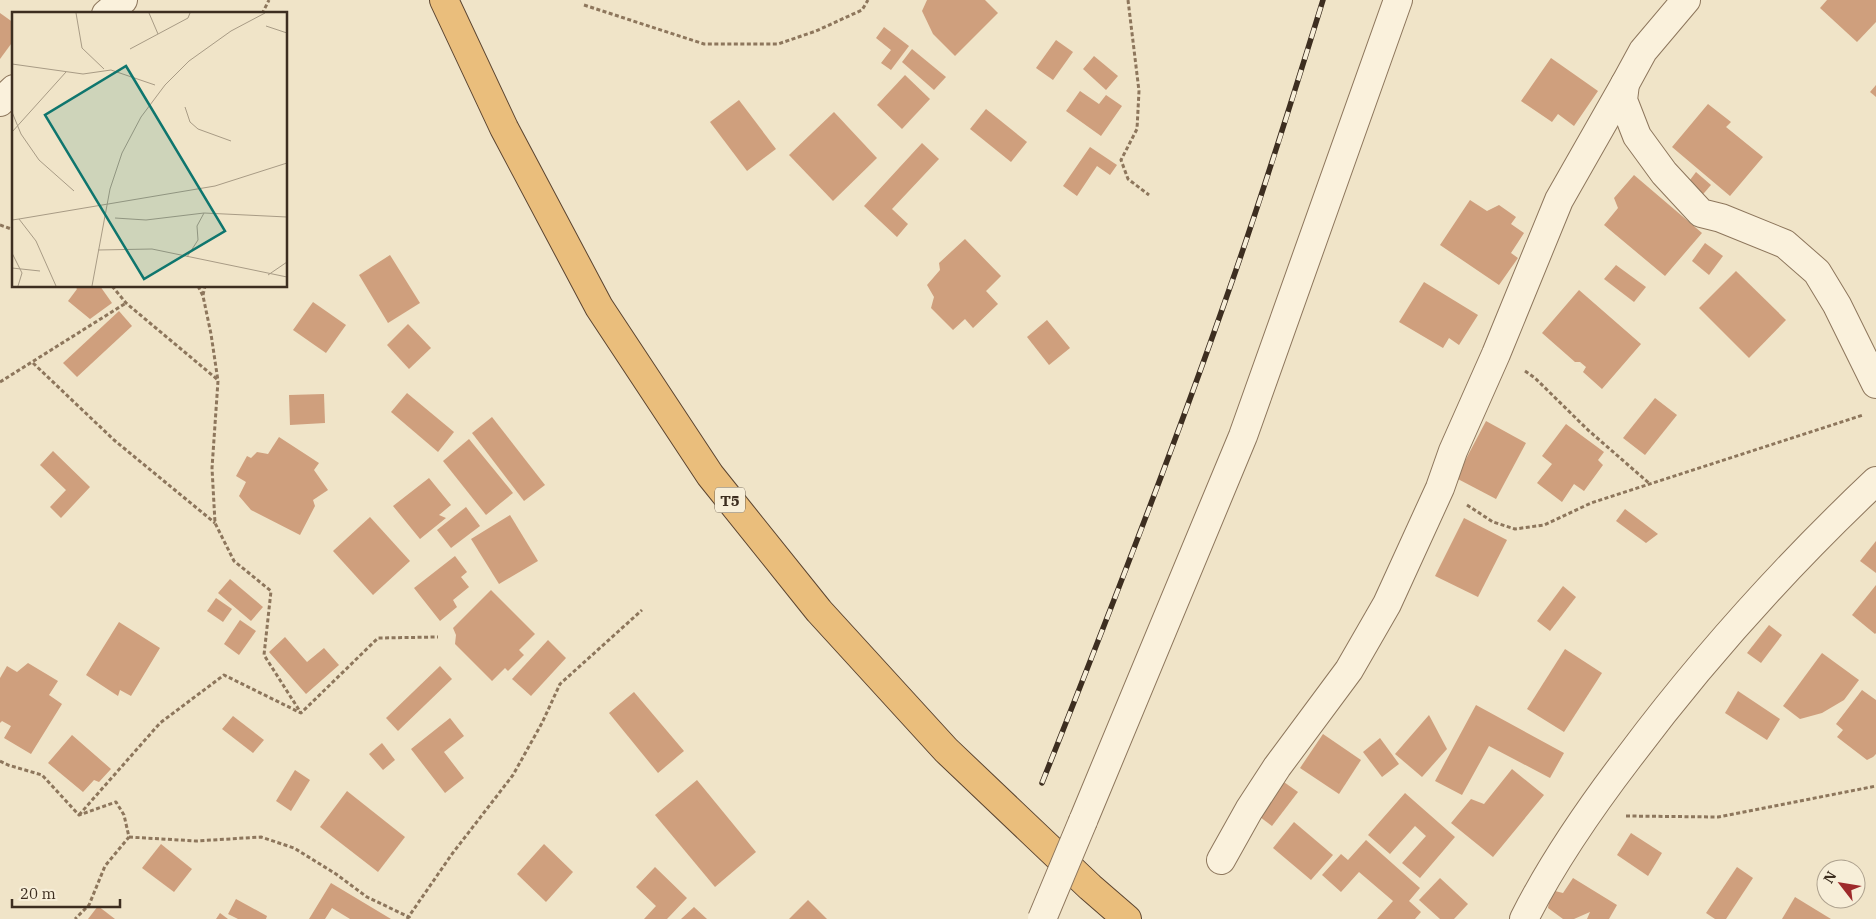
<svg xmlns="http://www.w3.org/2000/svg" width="1876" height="919" font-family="'IBM Plex Serif',serif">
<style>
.building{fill:#cf9f7d}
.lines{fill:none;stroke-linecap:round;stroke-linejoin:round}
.minor-casing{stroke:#8d765c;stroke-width:30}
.trunk-casing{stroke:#5b4430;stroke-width:30}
.path{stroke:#8d765c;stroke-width:3;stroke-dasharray:4 2.5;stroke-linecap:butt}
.minor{stroke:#faf1dc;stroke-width:28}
.trunk{stroke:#eabe7c;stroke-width:28}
.rail-casing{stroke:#3d2e20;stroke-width:5.5}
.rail{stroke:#f7eed8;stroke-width:4;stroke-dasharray:11;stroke-linecap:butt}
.minor-bridge-casing{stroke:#8d765c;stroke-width:30;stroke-linecap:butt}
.minor-bridge{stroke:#faf1dc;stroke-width:28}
.labels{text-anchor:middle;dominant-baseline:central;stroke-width:4.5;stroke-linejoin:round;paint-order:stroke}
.shield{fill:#f7eed8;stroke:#756857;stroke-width:1}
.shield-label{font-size:15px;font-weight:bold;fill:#3d2e20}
.inset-road{fill:none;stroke:#a89b85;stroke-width:1}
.view{fill:#0f766e;fill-opacity:0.15;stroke:#0f766e;stroke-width:2.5}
.inset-edge{fill:none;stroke:#3d2e20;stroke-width:2.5}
</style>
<rect width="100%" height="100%" fill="#f0e4c8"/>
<g class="building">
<path d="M 927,0 L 985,0 L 998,13 L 955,56 L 933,34 L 922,11 Z"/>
<path d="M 1827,0 L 1876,0 L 1876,22 L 1857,42 L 1820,8 Z"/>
<path d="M 0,13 L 14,23 L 14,40 L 0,59 Z"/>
<path d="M 884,27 L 909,46 L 891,70 L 881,63 L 891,50 L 876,38 Z"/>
<path d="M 1056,40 L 1073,52 L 1053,80 L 1036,68 Z"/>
<path d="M 912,49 L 946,77 L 934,90 L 902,62 Z"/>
<path d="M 1094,56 L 1118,76 L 1106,90 L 1083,69 Z"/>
<path d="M 1551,58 L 1598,91 L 1574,126 L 1558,114 L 1552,122 L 1521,101 Z"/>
<path d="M 905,75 L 930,99 L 902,129 L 877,105 Z"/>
<path d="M 1876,85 L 1876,97 L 1870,92 Z"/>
<path d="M 1080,91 L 1099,104 L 1106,95 L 1122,106 L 1101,136 L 1066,111 Z"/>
<path d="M 739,100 L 776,149 L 747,171 L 710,122 Z"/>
<path d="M 1708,104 L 1731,122 L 1726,127 L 1763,157 L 1730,196 L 1672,147 Z"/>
<path d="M 986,109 L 1027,142 L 1011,162 L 970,129 Z"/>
<path d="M 834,112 L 877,158 L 833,201 L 789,155 Z"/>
<path d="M 922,143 L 939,159 L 892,209 L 908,224 L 897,237 L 864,206 Z"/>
<path d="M 1090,147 L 1117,165 L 1110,175 L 1097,166 L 1077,196 L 1063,186 Z"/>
<path d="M 1696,172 L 1711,185 L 1698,200 L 1684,188 Z"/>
<path d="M 1634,175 L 1702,233 L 1665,276 L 1604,225 L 1618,208 L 1614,198 Z"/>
<path d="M 1470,200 L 1487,211 L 1499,205 L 1516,217 L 1511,224 L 1524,233 L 1511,253 L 1518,258 L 1499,285 L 1440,245 Z"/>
<path d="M 965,239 L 1001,276 L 986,291 L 998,304 L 973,328 L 965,319 L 953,330 L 931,308 L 934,297 L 927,285 L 940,270 L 939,263 Z"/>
<path d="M 1705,243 L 1723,256 L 1709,275 L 1692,261 Z"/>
<path d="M 390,255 L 420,303 L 388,323 L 359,275 Z"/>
<path d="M 1616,265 L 1646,287 L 1634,302 L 1604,279 Z"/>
<path d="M 1736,271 L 1786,320 L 1749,358 L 1699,308 Z"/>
<path d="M 1424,282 L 1478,315 L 1459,345 L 1449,338 L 1443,348 L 1399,322 Z"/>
<path d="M 75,286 L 100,286 L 112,303 L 90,319 L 68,301 L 77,289 Z"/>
<path d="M 1579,290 L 1641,344 L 1602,389 L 1583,372 L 1586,367 L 1580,362 L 1575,362 L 1542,333 Z"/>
<path d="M 313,302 L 346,325 L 326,353 L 293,330 Z"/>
<path d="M 119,311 L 132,326 L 77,377 L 63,363 Z"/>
<path d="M 1047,320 L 1070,348 L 1049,365 L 1027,337 Z"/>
<path d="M 408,324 L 431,348 L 409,369 L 387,345 Z"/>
<path d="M 407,393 L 454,432 L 438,452 L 391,412 Z"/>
<path d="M 324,394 L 325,423 L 290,425 L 289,395 Z"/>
<path d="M 1655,398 L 1677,415 L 1645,455 L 1623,438 Z"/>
<path d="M 492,417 L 545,485 L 524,501 L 472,433 Z"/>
<path d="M 1486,421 L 1526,443 L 1496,499 L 1456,478 Z"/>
<path d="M 1566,424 L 1604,452 L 1598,460 L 1603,465 L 1584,491 L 1574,484 L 1562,502 L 1537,483 L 1552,464 L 1542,456 Z"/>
<path d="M 279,437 L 319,463 L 314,470 L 328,490 L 313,500 L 315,506 L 300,535 L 251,510 L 239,496 L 246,482 L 236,476 L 247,456 L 251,458 L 257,452 L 268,454 Z"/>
<path d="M 469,439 L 513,493 L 486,515 L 443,461 Z"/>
<path d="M 53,451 L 90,487 L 61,518 L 50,507 L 66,490 L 40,465 Z"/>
<path d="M 429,478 L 451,505 L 439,515 L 446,518 L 420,539 L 393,506 Z"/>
<path d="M 466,507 L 480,526 L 451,548 L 437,530 Z"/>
<path d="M 1625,509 L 1658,534 L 1646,543 L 1616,521 Z"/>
<path d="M 510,515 L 538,561 L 499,584 L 471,539 Z"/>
<path d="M 370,517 L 410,561 L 373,595 L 333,551 Z"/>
<path d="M 1464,518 L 1507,540 L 1478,597 L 1435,576 Z"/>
<path d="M 1876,541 L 1876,573 L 1860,561 Z"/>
<path d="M 455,556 L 467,572 L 461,577 L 469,587 L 453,600 L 457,607 L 440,621 L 414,588 Z"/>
<path d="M 230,579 L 263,607 L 251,621 L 218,593 Z"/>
<path d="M 1876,585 L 1876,633 L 1875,634 L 1852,615 Z"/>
<path d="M 1563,586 L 1576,597 L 1550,631 L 1537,621 Z"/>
<path d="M 491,590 L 535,634 L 519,650 L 524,655 L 508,671 L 505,668 L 492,681 L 455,644 L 456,635 L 453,628 Z"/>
<path d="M 216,598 L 232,609 L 223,622 L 207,611 Z"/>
<path d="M 240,620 L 256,631 L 239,655 L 224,644 Z"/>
<path d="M 119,622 L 160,648 L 131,696 L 120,690 L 118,696 L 86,675 Z"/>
<path d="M 1769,625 L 1782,635 L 1761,663 L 1747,653 Z"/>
<path d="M 285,637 L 307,662 L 324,648 L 339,665 L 306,694 L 269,652 Z"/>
<path d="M 548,640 L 566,658 L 531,696 L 512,679 Z"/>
<path d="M 1565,649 L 1602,673 L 1564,732 L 1527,709 Z"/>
<path d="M 1822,653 L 1859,680 L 1844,700 L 1822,713 L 1800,719 L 1783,706 Z"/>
<path d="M 28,663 L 58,681 L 49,695 L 62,704 L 31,754 L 4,738 L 11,726 L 2,721 L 0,723 L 0,678 L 7,666 L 17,672 Z"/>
<path d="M 440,666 L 452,679 L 398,731 L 386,718 Z"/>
<path d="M 1862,690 L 1876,700 L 1876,754 L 1873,757 L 1867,760 L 1837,737 L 1843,730 L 1836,724 Z"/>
<path d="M 1738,691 L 1780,719 L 1767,740 L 1725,713 Z"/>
<path d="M 634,692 L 684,751 L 658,773 L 609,713 Z"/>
<path d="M 1476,705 L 1564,753 L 1550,778 L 1489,746 L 1462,795 L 1435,781 Z"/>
<path d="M 1429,715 L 1447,749 L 1422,777 L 1395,754 Z"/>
<path d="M 233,716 L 264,740 L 253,753 L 222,729 Z"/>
<path d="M 450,718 L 464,736 L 444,752 L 464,778 L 445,793 L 411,749 Z"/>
<path d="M 1323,734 L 1361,760 L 1339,794 L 1300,768 Z"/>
<path d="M 72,735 L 111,769 L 99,782 L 94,780 L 83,792 L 48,763 Z"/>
<path d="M 1380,738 L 1399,764 L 1382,777 L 1363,752 Z"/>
<path d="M 382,743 L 395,760 L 383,770 L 369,754 Z"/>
<path d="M 1512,769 L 1544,795 L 1493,857 L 1451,823 L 1471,799 L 1484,804 Z"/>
<path d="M 295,770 L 310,780 L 291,811 L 276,801 Z"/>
<path d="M 697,780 L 756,852 L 715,887 L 655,815 Z"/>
<path d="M 1281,780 L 1298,792 L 1272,826 L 1256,814 Z"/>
<path d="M 347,791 L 405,837 L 378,872 L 320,827 Z"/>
<path d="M 1405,793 L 1455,837 L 1420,878 L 1402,863 L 1426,836 L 1415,826 L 1390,854 L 1368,835 Z"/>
<path d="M 1294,822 L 1333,855 L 1311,880 L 1273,848 Z"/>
<path d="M 1631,833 L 1662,853 L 1648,876 L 1617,855 Z"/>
<path d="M 1366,840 L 1420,888 L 1409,901 L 1421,912 L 1415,919 L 1377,919 L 1393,901 L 1359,872 L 1341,892 L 1322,875 L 1341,854 L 1348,860 Z"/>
<path d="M 161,844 L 192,869 L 174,892 L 142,868 Z"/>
<path d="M 544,844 L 573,872 L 546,902 L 517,874 Z"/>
<path d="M 655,867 L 687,898 L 667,919 L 644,919 L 656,906 L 636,887 Z"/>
<path d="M 1737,867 L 1753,878 L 1726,919 L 1715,919 L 1706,913 Z"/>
<path d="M 1440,878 L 1468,904 L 1454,919 L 1440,919 L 1419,900 Z"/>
<path d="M 1573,878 L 1617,905 L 1609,919 L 1587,919 L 1590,912 L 1574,919 L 1563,919 L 1548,908 L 1551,890 L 1563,893 Z"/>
<path d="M 331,883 L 391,919 L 350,919 L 332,908 L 325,919 L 309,919 Z"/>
<path d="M 1795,897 L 1831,919 L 1782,919 Z"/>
<path d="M 236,899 L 267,916 L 266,919 L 238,919 L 228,914 Z"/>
<path d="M 808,900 L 827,919 L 789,919 Z"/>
<path d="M 98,906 L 115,919 L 88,919 Z"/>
<path d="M 694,907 L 707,919 L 681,919 Z"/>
<path d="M 220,913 L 228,919 L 216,919 Z"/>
</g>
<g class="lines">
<defs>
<g id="minor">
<path d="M 1686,0 L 1643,51 L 1625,84 L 1623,100 L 1637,136 L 1664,173 L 1701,213 L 1721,218 L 1785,244 L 1817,272 L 1837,305 L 1876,384"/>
<path d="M 106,14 L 123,0"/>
<path d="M 0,102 L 14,89"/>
<path d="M 1083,821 L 1243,436 L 1398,0"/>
<path d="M 1221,860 L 1249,810 L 1277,767 L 1349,670 L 1387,604 L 1440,488 L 1453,451 L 1496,354 L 1559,200 L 1625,84"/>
<path d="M 1524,919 C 1553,861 1590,808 1629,757 C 1703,658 1786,566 1876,481"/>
</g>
<path id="trunk" d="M 444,0 L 504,128 L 599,307 L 710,475 L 819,611 L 946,750 L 1090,887 L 1127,919"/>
</defs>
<use href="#minor" class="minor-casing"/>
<use href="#trunk" class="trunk-casing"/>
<g class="path">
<path d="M 1128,0 L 1139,91 L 1137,129 L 1121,160 L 1128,179 L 1149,195"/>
<path d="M 584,5 L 704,44 L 778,44 L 816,31 L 862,10 L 868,0"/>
<path d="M 262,14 L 269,0"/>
<path d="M 0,225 L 14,230"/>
<path d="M 112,286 L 126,303 L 218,380"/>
<path d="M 198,286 L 203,296 L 211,334 L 218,381 L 212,468 L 215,523 L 234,561 L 271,591 L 264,655 L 301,713"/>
<path d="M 203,295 L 205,286"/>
<path d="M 33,363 L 114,440 L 215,523"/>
<path d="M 1525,371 L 1535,378 L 1588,430 L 1650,484"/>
<path d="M 0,382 L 126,303"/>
<path d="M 1467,505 L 1493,522 L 1515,529 L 1544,525 L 1591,503 L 1863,415"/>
<path d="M 0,761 L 8,765 L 42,775 L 79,815 L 116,802 L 124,815 L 129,837 L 105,866 L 89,905 L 75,919"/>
<path d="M 79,815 L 160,723 L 224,675 L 301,713 L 378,638 L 438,637"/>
<path d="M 1626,816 L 1718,817 L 1876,786"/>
<path d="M 129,837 L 196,841 L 261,837 L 294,848 L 336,874 L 367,897 L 409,917 L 410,919"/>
<path d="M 407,919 L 452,854 L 513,775 L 542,723 L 560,684 L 642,610"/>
</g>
<use href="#minor" class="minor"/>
<use href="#trunk" class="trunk"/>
<defs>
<path id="rail" d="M 1042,783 C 1107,620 1171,456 1229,290 C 1263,194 1293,97 1323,0"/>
</defs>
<use href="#rail" class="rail-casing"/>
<use href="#rail" class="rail"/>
<defs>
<path id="minor-bridge" d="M 1042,919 L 1083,821"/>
</defs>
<use href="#minor-bridge" class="minor-bridge-casing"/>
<use href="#minor-bridge" class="minor-bridge"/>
</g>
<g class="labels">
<rect class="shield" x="715" y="487.5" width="30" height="25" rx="4"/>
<g class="shield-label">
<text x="730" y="500">T5</text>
</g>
</g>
<g transform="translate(12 12)">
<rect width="275" height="275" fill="#f0e4c8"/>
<path class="inset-road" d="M 64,1 L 70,36 L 92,57M 137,1 L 146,22M 254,14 L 275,21M 118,37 L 176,6 L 178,1M 0,52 L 71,62 L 99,58 L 143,73M 173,95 L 178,110 L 186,117 L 219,129M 0,100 L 9,122 L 27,148 L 62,179M 0,120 L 54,60M 103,206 L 134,208 L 192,201M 7,207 L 203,174 L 275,151M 0,208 L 7,207 L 24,229 L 44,274M 86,238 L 140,237 L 275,265M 0,241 L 10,261 L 6,274M 175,245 L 186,228 L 185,214 L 192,201 L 275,205M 0,256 L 28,259M 256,263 L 275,250M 80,274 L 98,177 L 110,141 L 129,105 L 153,73 L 177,49 L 219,19 L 253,1"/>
<path class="view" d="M 114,54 L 213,219 L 132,267 L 33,103 Z"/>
<rect width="275" height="275" class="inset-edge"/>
</g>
<g transform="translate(1841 884) rotate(301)"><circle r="24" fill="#f7eed8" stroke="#ada18e"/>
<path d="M0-4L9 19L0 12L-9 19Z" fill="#9e2a2b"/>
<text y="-8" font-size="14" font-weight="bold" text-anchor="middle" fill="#3d2e20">N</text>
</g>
<path d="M12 899v8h108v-8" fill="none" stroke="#3d2e20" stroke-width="2.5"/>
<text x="20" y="899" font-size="15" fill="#3d2e20" stroke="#f7eed8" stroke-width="4" paint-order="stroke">20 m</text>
</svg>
